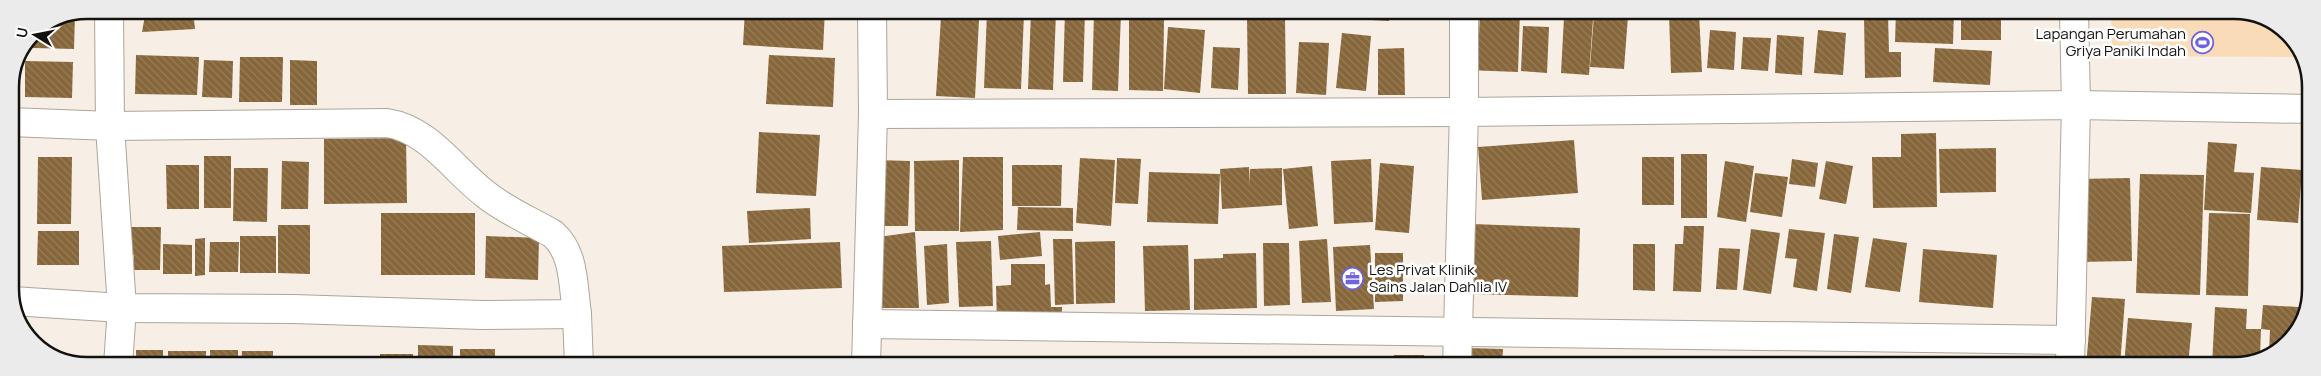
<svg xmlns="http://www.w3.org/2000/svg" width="2321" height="376" font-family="Manrope,sans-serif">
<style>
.green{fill:#f9dcb7}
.building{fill:url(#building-back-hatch)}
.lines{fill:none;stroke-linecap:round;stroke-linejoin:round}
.street-casing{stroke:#aca59c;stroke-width:30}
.street{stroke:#fff;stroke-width:28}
.labels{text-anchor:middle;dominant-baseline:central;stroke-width:5;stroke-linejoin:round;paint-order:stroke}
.poi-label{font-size:15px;fill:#14120e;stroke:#fefefe;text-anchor:end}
.rim{fill:none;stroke:#14120e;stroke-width:2.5}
</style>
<defs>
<pattern id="building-back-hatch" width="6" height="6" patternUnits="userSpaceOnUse" patternTransform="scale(1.25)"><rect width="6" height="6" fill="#876639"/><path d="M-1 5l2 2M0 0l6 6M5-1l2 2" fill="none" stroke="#967f5f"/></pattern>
</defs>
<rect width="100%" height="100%" fill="#f7efe5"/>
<path class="green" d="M 2111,11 L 2244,11 L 2285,29 L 2301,57 L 2112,56 Z"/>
<g class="building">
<path d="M 146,10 L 193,10 L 195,29 L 142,32 Z"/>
<path d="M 745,10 L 825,10 L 823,50 L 743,45 Z"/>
<rect x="881" y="10" width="47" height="6"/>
<path d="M 1065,10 L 1085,11 L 1083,82 L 1063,82 Z"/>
<path d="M 1241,10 L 1278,10 L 1278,17 L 1240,16 Z"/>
<path d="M 1286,10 L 1318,10 L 1318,15 L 1286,17 Z"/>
<path d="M 1337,10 L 1390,10 L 1389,21 L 1336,18 Z"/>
<path d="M 1396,10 L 1435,10 L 1434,18 L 1396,17 Z"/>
<path d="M 1480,10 L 1520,10 L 1518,72 L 1466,70 L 1467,34 L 1479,35 Z"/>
<path d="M 1896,11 L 1954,11 L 1953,44 L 1895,42 Z"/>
<rect x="1961" y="11" width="40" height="29"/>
<path d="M 987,12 L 1024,13 L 1021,89 L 984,88 Z"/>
<path d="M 1031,12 L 1056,13 L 1053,90 L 1028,89 Z"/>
<path d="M 1094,12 L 1121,13 L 1118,91 L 1092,90 Z"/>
<path d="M 1699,13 L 1702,72 L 1671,73 L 1669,14 Z"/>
<path d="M 1594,14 L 1628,16 L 1624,69 L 1590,67 Z"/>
<path d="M 75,15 L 74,49 L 33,48 L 33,32 Z"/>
<path d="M 1864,15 L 1888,15 L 1889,52 L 1901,52 L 1901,77 L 1865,78 Z"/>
<path d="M 941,17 L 979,19 L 975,98 L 936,96 Z"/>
<path d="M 1277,17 L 1285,17 L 1286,94 L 1248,94 L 1247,18 Z"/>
<path d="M 1564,17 L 1593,19 L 1589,75 L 1561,73 Z"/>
<path d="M 1129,20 L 1164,20 L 1163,91 L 1129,90 Z"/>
<path d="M 1523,26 L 1549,27 L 1547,73 L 1521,71 Z"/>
<path d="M 1168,27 L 1205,30 L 1200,93 L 1164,89 Z"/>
<path d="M 1710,30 L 1736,32 L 1734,70 L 1707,68 Z"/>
<path d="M 1818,30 L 1846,33 L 1843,75 L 1814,73 Z"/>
<path d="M 1342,33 L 1371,36 L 1366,91 L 1336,88 Z"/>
<path d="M 1777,35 L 1804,37 L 1802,75 L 1775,73 Z"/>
<path d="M 1743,37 L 1771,38 L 1768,71 L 1741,69 Z"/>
<path d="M 1299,42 L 1329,43 L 1326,95 L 1296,93 Z"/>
<path d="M 1213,47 L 1240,48 L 1238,90 L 1211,88 Z"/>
<path d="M 1404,48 L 1405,95 L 1378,95 L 1378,49 Z"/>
<path d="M 1935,48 L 1992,51 L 1990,85 L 1933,82 Z"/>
<path d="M 136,55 L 199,57 L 197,95 L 135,94 Z"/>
<path d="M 769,55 L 835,58 L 833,107 L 766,104 Z"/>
<path d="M 240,57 L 283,57 L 282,102 L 239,102 Z"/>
<path d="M 204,60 L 233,61 L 232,98 L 202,97 Z"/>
<path d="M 290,60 L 317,61 L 317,105 L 290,105 Z"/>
<path d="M 25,61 L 73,62 L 72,98 L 25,97 Z"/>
<path d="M 17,70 L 17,81 L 12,81 Z"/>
<path d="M 759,132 L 820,135 L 816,196 L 756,193 Z"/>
<path d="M 1936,133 L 1937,207 L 1873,208 L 1872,157 L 1901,157 L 1901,134 Z"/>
<path d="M 406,138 L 407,203 L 324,204 L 324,139 Z"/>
<path d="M 1574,140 L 1578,193 L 1482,200 L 1478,147 Z"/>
<path d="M 2208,142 L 2237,144 L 2234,172 L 2254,173 L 2251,213 L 2204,210 Z"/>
<path d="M 1996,148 L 1996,192 L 1940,193 L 1939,149 Z"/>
<rect x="1681" y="154" width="26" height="64"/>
<rect x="204" y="156" width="27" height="52"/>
<path d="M 38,157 L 72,157 L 71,224 L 37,224 Z"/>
<path d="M 963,157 L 1003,157 L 1003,230 L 960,232 Z"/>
<rect x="1642" y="157" width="32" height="48"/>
<path d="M 1080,158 L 1115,160 L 1111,226 L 1076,223 Z"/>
<path d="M 1117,158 L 1141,159 L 1138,204 L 1115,203 Z"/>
<path d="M 1371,159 L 1373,222 L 1334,224 L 1331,161 Z"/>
<path d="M 1792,159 L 1818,163 L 1815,187 L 1789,184 Z"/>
<path d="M 876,160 L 910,161 L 908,226 L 874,226 Z"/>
<path d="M 959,160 L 959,231 L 915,231 L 914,161 Z"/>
<path d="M 282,161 L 309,162 L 308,209 L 281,209 Z"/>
<path d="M 1725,161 L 1754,166 L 1746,222 L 1717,217 Z"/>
<path d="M 1826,161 L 1853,166 L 1846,204 L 1819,199 Z"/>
<path d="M 1380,163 L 1414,166 L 1409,233 L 1375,230 Z"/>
<path d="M 166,165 L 199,165 L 199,209 L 167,209 Z"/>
<path d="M 1012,165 L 1062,165 L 1061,206 L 1012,206 Z"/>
<path d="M 1312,166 L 1318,226 L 1289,229 L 1283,169 Z"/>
<path d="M 1249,167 L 1250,186 L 1250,169 L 1282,168 L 1282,205 L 1222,209 L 1220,169 Z"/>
<path d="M 2261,167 L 2302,170 L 2298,223 L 2257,220 Z"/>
<path d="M 234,168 L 268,168 L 267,222 L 233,221 Z"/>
<path d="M 1149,172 L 1220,174 L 1218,224 L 1147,222 Z"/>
<path d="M 1755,173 L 1788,177 L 1782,217 L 1750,212 Z"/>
<path d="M 2140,174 L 2204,175 L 2200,295 L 2136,293 Z"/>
<path d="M 2130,178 L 2132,261 L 2077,262 L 2076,179 Z"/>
<path d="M 1018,207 L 1073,208 L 1073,231 L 1017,230 Z"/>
<path d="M 810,208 L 811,239 L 749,243 L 747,211 Z"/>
<rect x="381" y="213" width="94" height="62"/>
<path d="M 2209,213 L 2250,214 L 2248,296 L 2206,295 Z"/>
<path d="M 1472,224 L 1580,228 L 1578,297 L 1469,294 Z"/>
<path d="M 12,225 L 15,225 L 16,270 L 12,270 Z"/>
<path d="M 278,225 L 310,225 L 310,274 L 278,273 Z"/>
<path d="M 1684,226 L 1704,226 L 1701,292 L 1673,291 L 1675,244 L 1683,244 Z"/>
<path d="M 121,227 L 161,227 L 160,270 L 134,270 L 134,255 L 121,255 Z"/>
<path d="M 1751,229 L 1780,233 L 1771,294 L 1743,290 Z"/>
<path d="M 1789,229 L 1825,233 L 1817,291 L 1793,287 L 1797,259 L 1785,258 Z"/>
<path d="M 38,231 L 79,231 L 79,265 L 37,265 Z"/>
<path d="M 915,232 L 919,308 L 878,308 L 878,237 Z"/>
<path d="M 1040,232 L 1042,256 L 1000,260 L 998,236 Z"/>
<path d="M 1834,234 L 1859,237 L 1851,293 L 1827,289 Z"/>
<rect x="240" y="236" width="36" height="37"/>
<path d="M 486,236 L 539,238 L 538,280 L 485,278 Z"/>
<path d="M 205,238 L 205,275 L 195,276 L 195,239 Z"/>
<path d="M 1873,238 L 1907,243 L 1900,292 L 1865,287 Z"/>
<path d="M 1053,239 L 1072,239 L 1074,304 L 1055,305 Z"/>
<path d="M 1327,239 L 1331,302 L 1302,303 L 1299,241 Z"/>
<path d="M 991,241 L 993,306 L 959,307 L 956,242 Z"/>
<path d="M 1115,241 L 1115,303 L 1076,304 L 1075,242 Z"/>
<path d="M 210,242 L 239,242 L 238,272 L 209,272 Z"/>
<path d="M 840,242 L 842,288 L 724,292 L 722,246 Z"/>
<path d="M 1263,243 L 1289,243 L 1290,305 L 1264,306 Z"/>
<path d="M 163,244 L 192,245 L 192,274 L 163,274 Z"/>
<path d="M 947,244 L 949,303 L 927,305 L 924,246 Z"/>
<path d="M 1633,244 L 1655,244 L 1655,291 L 1633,290 Z"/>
<path d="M 1188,245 L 1190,310 L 1145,311 L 1143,246 Z"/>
<path d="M 1370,245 L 1374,309 L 1336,311 L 1333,247 Z"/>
<path d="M 1719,248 L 1740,249 L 1737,290 L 1716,289 Z"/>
<path d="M 1923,249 L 1997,255 L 1993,308 L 1919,302 Z"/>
<path d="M 1256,253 L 1257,308 L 1194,310 L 1194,259 L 1223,258 L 1223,254 Z"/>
<path d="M 1375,253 L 1403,253 L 1403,301 L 1375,302 Z"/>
<path d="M 1011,264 L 1045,264 L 1045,285 L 1050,284 L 1051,307 L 1062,307 L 1062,321 L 997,323 L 996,286 L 1011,285 Z"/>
<path d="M 2092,297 L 2125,299 L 2120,366 L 2086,366 Z"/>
<path d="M 2263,305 L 2298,307 L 2297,325 L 2285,347 L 2269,353 L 2270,330 L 2261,329 Z"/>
<path d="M 2215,307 L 2247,309 L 2246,329 L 2261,329 L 2260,357 L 2235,366 L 2212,366 Z"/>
<path d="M 2128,318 L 2192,323 L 2188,366 L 2124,366 Z"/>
<path d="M 418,345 L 453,346 L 453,365 L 418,365 Z"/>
<path d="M 1468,348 L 1503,349 L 1502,366 L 1468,366 Z"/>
<rect x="460" y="349" width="35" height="16"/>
<rect x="136" y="350" width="27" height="15"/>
<rect x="210" y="350" width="28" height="15"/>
<rect x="168" y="351" width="38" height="14"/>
<path d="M 242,351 L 273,351 L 273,365 L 241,365 Z"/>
<rect x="380" y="354" width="33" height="11"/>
<path d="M 1394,355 L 1424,355 L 1423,366 L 1394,366 Z"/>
<path d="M 56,356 L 67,356 L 67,361 Z"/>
<rect x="274" y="356" width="31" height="9"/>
<path d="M 308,356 L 343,357 L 343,365 L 308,365 Z"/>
<rect x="346" y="356" width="31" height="9"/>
<path d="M 529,357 L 529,366 L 497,365 L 497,358 Z"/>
<path d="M 1514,358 L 1541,360 L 1540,366 L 1513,366 Z"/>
<path d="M 1008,360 L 1076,363 L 1076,366 L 1008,366 Z"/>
</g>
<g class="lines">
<defs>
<g id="street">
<path d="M 873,114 L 1464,112 L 2076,105 L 2310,109"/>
<path d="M 10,122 L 110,126 L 122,308 L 118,365"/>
<path d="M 12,301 L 122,308 L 293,309 L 482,315 L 577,314 C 573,287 575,253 553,234 C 531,221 504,210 484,193 C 453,169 428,129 387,123 L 110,126 L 109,10"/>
<path d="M 577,314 L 579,366"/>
<path d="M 867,324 L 2071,340"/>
<path d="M 866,366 L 873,114 L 872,10"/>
<path d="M 1457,366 L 1464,112 L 1464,10"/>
<path d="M 2070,366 L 2076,105 L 2074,11"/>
</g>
</defs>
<use href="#street" class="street-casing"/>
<use href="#street" class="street"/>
</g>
<defs>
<symbol id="stadium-ring" viewBox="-11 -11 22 22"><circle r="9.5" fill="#fefefe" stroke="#6f63dd" stroke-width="1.5"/><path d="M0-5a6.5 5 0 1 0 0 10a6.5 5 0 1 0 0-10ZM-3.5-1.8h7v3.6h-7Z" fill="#6f63dd"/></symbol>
<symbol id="office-ring" viewBox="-11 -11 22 22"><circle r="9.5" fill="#fefefe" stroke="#6f63dd" stroke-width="1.5"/><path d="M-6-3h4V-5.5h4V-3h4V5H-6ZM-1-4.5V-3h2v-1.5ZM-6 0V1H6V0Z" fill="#6f63dd"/></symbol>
</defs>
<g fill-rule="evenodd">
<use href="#stadium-ring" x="2190" y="30" width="25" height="25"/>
<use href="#office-ring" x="1340" y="266" width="25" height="25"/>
</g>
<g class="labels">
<g class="poi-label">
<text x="2186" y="33">Lapangan Perumahan<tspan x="2186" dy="17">Griya Paniki Indah</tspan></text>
<text x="1369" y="269" text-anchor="start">Les Privat Klinik<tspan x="1369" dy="17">Sains Jalan Dahlia IV</tspan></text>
</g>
</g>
<path d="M0 0H2321V376H0ZM87 19H2234A68 68 0 0 1 2302 87V289A68 68 0 0 1 2234 357H87A68 68 0 0 1 19 289V87A68 68 0 0 1 87 19Z" fill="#ebebeb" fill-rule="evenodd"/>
<path class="rim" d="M87 19H2234A68 68 0 0 1 2302 87V289A68 68 0 0 1 2234 357H87A68 68 0 0 1 19 289V87A68 68 0 0 1 87 19Z"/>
<g transform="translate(35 35) rotate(280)" stroke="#fefefe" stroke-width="4" paint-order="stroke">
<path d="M0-4L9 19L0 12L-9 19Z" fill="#14120e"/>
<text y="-8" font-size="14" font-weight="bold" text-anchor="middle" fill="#14120e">U</text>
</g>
</svg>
